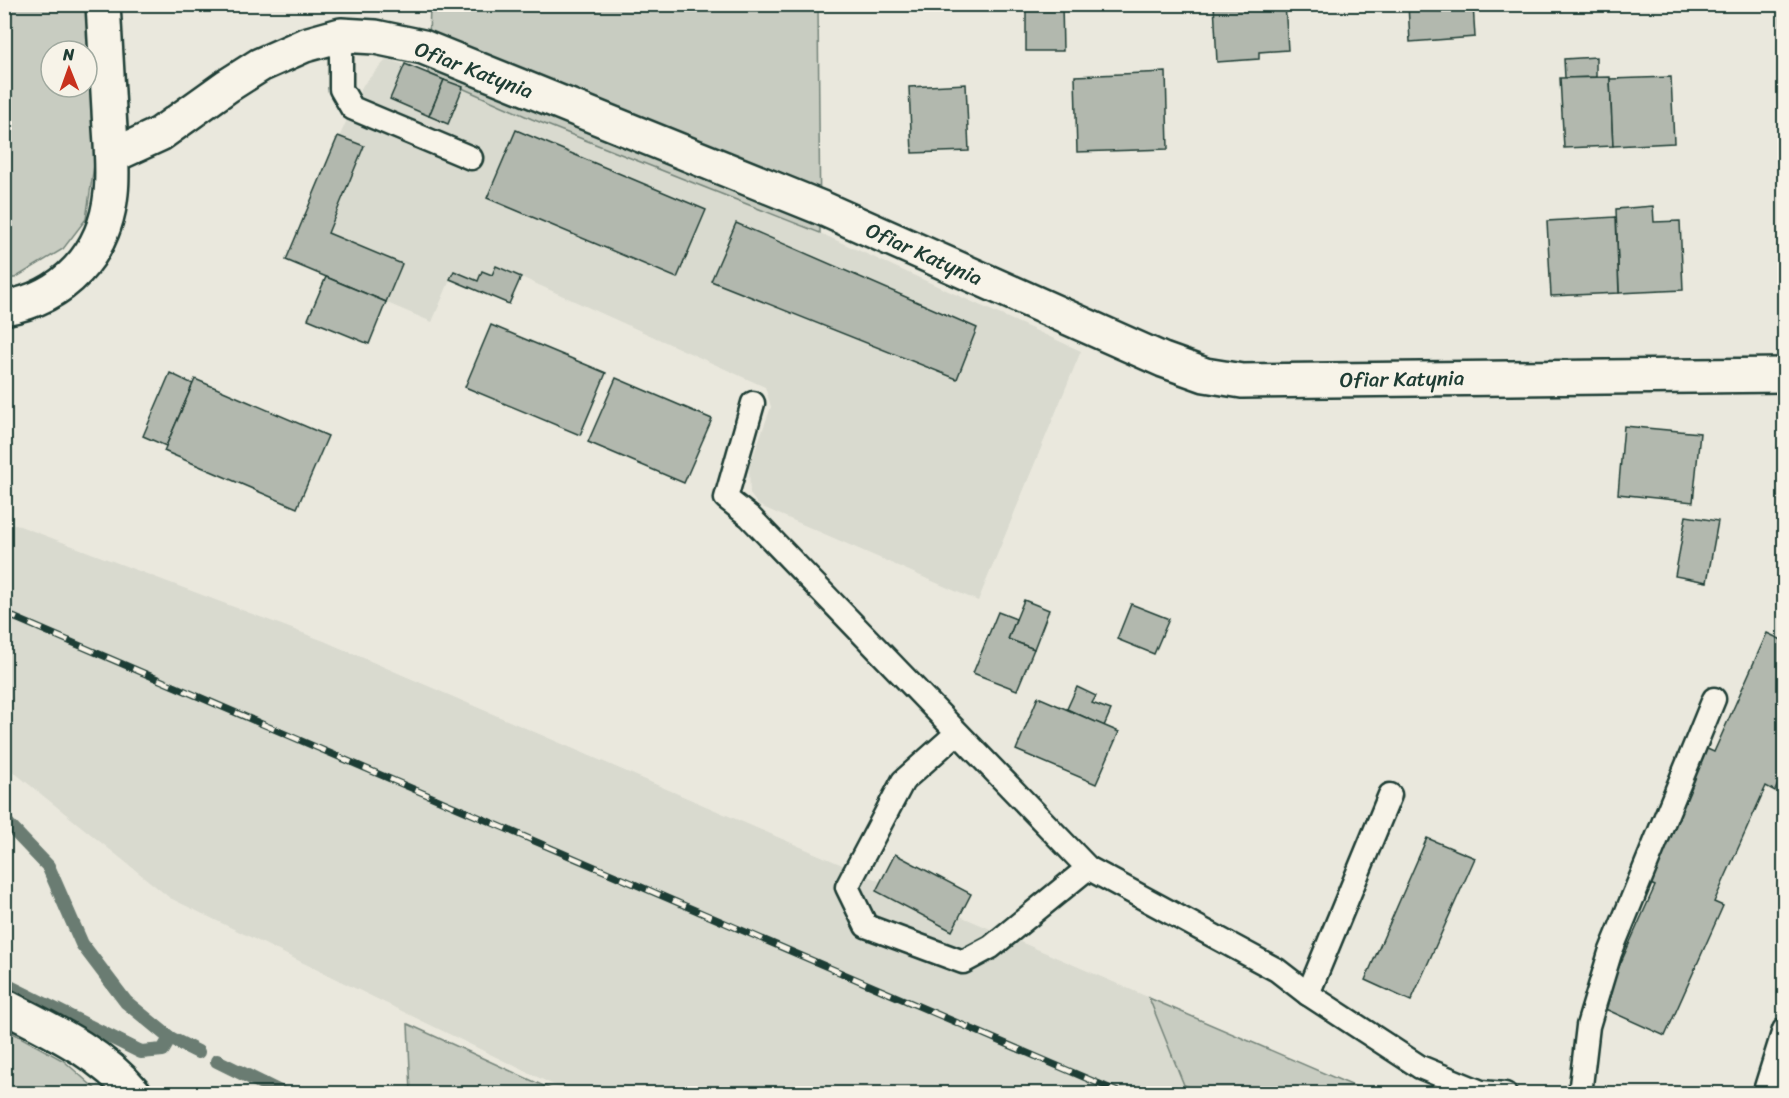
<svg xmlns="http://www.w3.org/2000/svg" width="1789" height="1098" font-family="Sriracha,sans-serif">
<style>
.built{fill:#d9dacf}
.green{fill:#c8ccc1;stroke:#74847a;stroke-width:1.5;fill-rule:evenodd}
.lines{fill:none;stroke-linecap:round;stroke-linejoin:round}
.stream{stroke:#6a7c72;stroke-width:14}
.building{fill:#b2b8ae;stroke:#1f3d34;stroke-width:1.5}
.service-casing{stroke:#1f3d34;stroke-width:27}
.minor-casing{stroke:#1f3d34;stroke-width:38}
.service{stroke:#f7f3e8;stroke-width:22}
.minor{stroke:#f7f3e8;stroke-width:33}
.rail-casing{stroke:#1f3d34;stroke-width:7}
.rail{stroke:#f7f3e8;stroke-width:4.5;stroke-dasharray:14;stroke-linecap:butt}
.labels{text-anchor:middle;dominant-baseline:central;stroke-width:4.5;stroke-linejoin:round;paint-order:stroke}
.street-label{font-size:21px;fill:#1f3d34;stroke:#f7f3e8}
</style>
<rect width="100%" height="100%" fill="#eae8dd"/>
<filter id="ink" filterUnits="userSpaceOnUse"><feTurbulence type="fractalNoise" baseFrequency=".0167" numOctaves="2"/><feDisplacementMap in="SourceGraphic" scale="12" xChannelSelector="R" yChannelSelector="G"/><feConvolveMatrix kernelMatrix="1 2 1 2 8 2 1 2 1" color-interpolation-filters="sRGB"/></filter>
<g filter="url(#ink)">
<g class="built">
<path d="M 387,59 L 428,73 L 532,119 L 820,233 L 1081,351 L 978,601 L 758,505 L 750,494 L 749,467 L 771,407 L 765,387 L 521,277 L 509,304 L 450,280 L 432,322 L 286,260 L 352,108 L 363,85 Z"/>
<path d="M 4,520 L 324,641 L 1370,1093 L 570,1093 L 170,898 L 5,765 Z"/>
</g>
<g class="green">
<path d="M 5,5 L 89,5 L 97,145 L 86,219 L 63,249 L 15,278 L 5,278 ZM 51,51 L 87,51 L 87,87 L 51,87 Z"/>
<path d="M 430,5 L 818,5 L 820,233 L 532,119 L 428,73 Z"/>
<path d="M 1149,998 L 1370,1093 L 1205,1094 L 1184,1085 Z"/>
<path d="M 408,1024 L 559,1093 L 411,1093 Z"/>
<path d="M 4,1028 L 64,1061 L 100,1093 L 5,1093 Z"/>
</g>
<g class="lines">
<g class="stream">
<path d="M 4,820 L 48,866 L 82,944 L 126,1002 L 170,1038 L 198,1052"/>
<path d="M 4,984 L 141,1052 L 163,1050 L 170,1038"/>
<path d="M 217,1061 L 284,1094"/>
</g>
</g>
<g class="building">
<path d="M 1026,4 L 1062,4 L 1063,51 L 1026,51 Z"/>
<path d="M 1214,4 L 1285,4 L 1288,50 L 1259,52 L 1259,59 L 1217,62 Z"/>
<path d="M 1408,4 L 1473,4 L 1475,37 L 1410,42 Z"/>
<path d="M 1781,4 L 1784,4 L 1784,90 L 1783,90 Z"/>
<path d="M 1596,57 L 1596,77 L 1565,78 L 1564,59 Z"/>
<path d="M 405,64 L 444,80 L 429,116 L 390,99 Z"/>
<path d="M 1166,72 L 1168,149 L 1077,152 L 1075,76 Z"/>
<path d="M 1610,77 L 1613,146 L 1564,148 L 1560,78 Z"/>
<path d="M 1671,77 L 1674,143 L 1613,146 L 1610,79 Z"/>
<path d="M 444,80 L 463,87 L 448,124 L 429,116 Z"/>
<path d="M 966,84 L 969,151 L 912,153 L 909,87 Z"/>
<path d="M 516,130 L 706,210 L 677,278 L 487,198 Z"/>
<path d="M 338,136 L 364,146 L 328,233 L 402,264 L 386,302 L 286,260 Z"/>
<path d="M 1653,206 L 1654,222 L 1680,221 L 1683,290 L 1619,293 L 1616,209 Z"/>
<path d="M 1616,217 L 1619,293 L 1551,296 L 1547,221 Z"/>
<path d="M 736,223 L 977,328 L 957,379 L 711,281 Z"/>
<path d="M 496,266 L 521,277 L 509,304 L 450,279 L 454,271 L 478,281 L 482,271 L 492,275 Z"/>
<path d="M 326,277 L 386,302 L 369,344 L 308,319 Z"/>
<path d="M 491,325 L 606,373 L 580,435 L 465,387 Z"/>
<path d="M 170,373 L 193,384 L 166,446 L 143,436 Z"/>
<path d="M 616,378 L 712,419 L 684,483 L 588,442 Z"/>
<path d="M 195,379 L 328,436 L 297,508 L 164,451 Z"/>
<path d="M 1624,426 L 1700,433 L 1693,502 L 1618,494 Z"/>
<path d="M 1686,516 L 1718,521 L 1707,582 L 1675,576 Z"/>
<path d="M 1024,600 L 1049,610 L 1034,649 L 1008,639 Z"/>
<path d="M 1131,604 L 1169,619 L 1154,654 L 1117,639 Z"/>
<path d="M 998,612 L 1016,619 L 1008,639 L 1034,649 L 1017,690 L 973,673 Z"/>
<path d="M 1767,633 L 1784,641 L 1784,769 L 1775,791 L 1766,786 L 1714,902 L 1723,906 L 1665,1036 L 1601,1007 L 1655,886 L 1646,882 L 1705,748 L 1714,752 Z"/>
<path d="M 1077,687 L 1096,696 L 1092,703 L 1111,710 L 1104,726 L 1067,709 Z"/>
<path d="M 1038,697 L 1119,732 L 1096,784 L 1016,750 Z"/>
<path d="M 1427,838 L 1475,858 L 1411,1001 L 1365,980 Z"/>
<path d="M 895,854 L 971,894 L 952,931 L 876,891 Z"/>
</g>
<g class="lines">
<defs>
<g id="service">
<path d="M 341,35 L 341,89 L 352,108 L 471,158"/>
<path d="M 753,403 L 726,498 L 750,517 L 1088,868 L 1277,970 L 1308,994 L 1420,1067 L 1481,1092 L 1505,1094"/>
<path d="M 957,733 L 903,781 L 847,887 L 866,926 L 963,962 L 991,947 L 1088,868"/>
<path d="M 1308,994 L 1390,795"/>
<path d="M 1580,1094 L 1588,1026 L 1610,953 L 1714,699"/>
<path d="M 1764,1094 L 1784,1030"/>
</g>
<g id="minor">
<path d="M 112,156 L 160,134 L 227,86 L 260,65 L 305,45 L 341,35 L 375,37 L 423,47 L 824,209 L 1163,360 L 1205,375 L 1242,381 L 1784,375"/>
<path d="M 4,308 C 64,298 105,254 111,193 C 114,166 110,137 109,110 C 107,75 105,40 103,4"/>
<path d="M 4,1006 C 51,1030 100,1052 135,1094"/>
</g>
</defs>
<use href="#service" class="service-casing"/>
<use href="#minor" class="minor-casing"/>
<use href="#service" class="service"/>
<use href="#minor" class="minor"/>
<defs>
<path id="rail" d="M 4,613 L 1123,1094"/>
</defs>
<use href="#rail" class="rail-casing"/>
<use href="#rail" class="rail"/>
</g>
</g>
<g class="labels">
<g class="street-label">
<text transform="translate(474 70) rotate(21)">Ofiar Katynia</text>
<text transform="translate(924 254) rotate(24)">Ofiar Katynia</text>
<text transform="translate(1402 379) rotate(-1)">Ofiar Katynia</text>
</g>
</g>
<rect width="1789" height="1098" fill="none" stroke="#f7f3e8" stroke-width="24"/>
<rect x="12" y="12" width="1765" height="1074" fill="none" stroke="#1f3d34" stroke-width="2" filter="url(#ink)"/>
<g transform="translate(69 69) rotate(359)"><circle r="28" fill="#f7f3e8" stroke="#a1aaa0" stroke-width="1.5"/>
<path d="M0-4.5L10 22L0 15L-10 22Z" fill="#c8321e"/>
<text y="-9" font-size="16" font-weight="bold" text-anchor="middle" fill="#1f3d34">N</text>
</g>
</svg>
